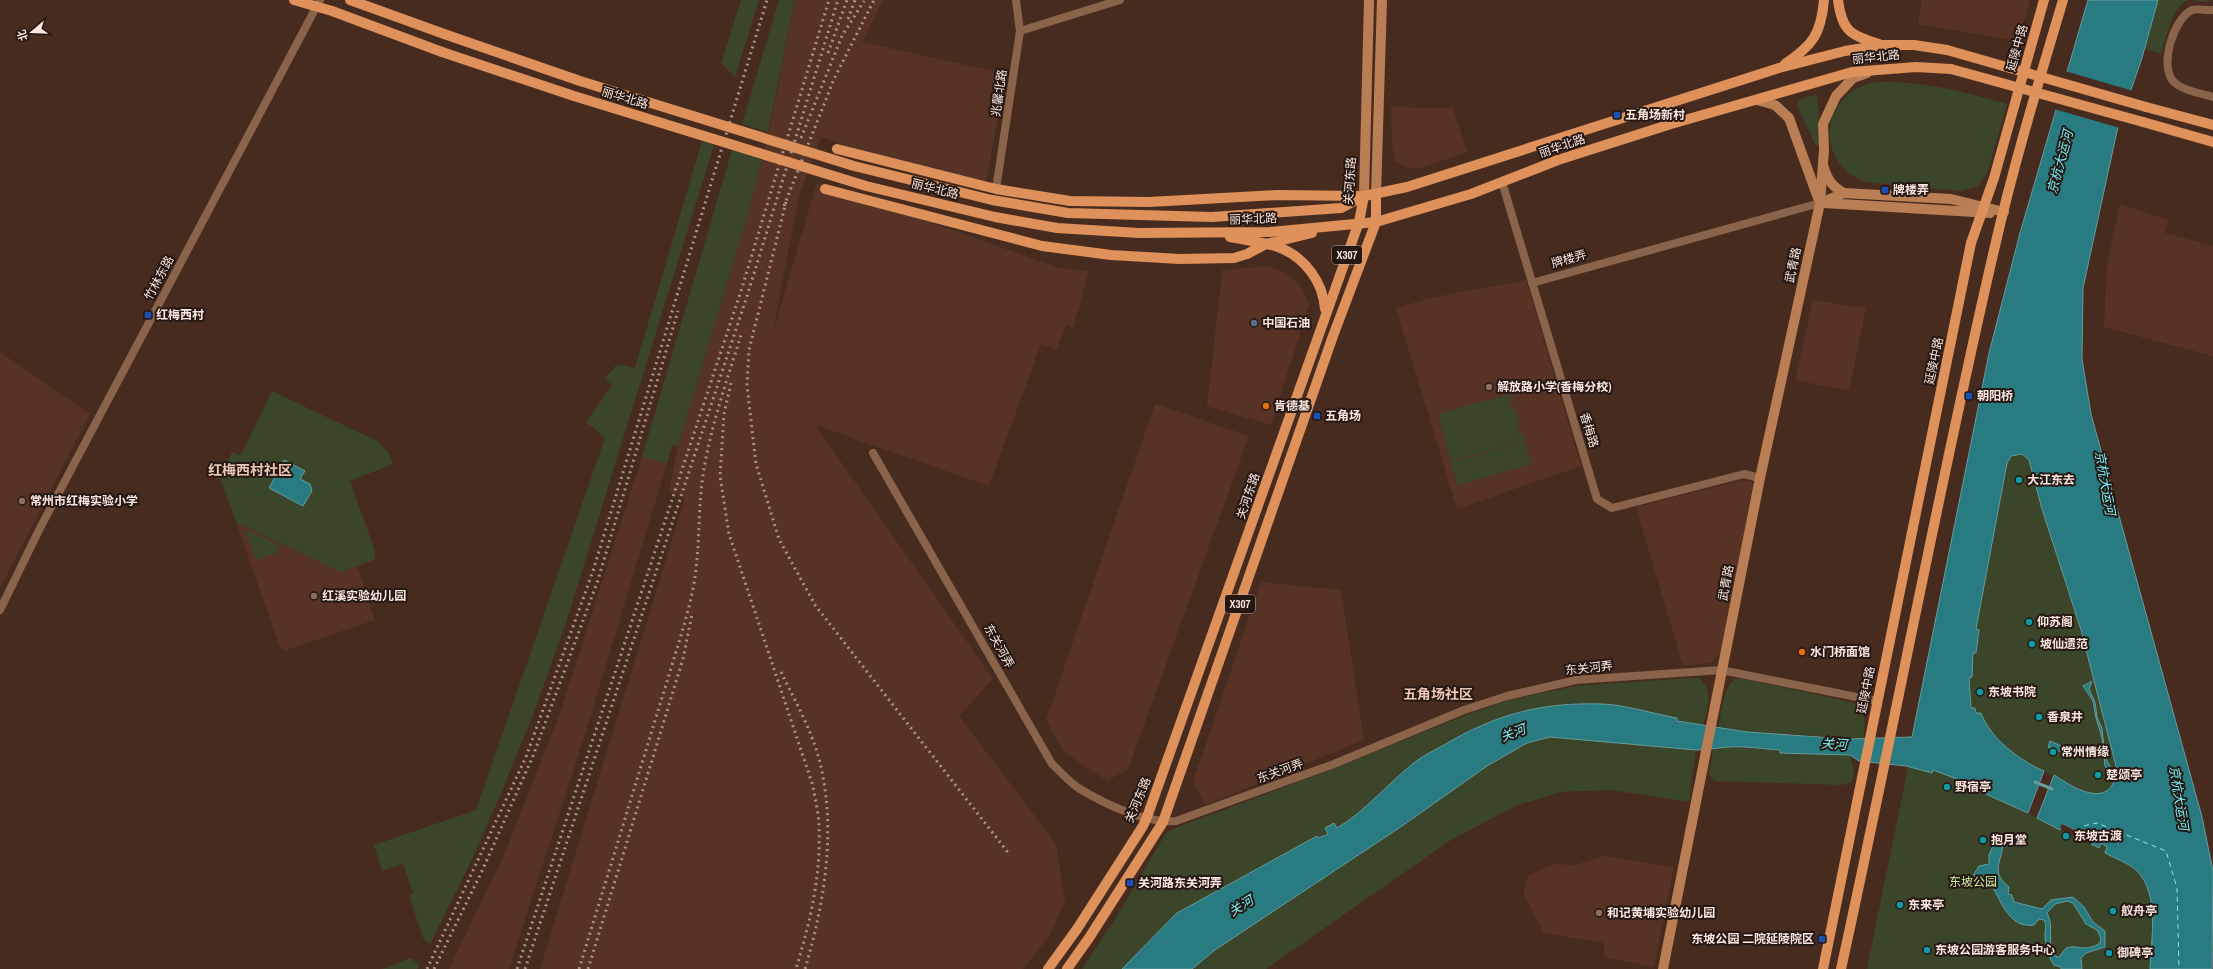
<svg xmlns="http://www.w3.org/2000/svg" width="2213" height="969" font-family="'Archivo Narrow','Noto Sans SC',sans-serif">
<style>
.built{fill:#563325}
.green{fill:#3a4529}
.water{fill:#287b81;stroke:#679b9d;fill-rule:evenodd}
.pier{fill:#482b1f}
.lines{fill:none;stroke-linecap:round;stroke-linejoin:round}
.stream{stroke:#679b9d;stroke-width:3}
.ferry{stroke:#77eff8;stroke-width:1;stroke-dasharray:5 4;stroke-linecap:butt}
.street{stroke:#8a644a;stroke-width:8}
.secondary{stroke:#b97e54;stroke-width:10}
.primary{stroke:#de915a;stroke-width:10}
.rail{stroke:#ab938a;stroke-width:3;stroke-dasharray:2 4;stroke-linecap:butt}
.primary-bridge{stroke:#de915a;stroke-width:10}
.transit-dot{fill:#1a4fb4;stroke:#251712;stroke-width:1.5}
.service-dot{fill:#5c6f8a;stroke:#251712;stroke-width:1.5}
.education-dot{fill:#8d6e63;stroke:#251712;stroke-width:1.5}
.food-dot{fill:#e8710a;stroke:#251712;stroke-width:1.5}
.culture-dot{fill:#0f9aa8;stroke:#251712;stroke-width:1.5}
.labels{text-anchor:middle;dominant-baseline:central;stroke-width:4;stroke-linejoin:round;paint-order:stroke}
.shield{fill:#251712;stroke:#baa8a2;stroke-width:1}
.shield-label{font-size:11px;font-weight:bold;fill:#fae6df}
.street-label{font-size:12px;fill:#fae6df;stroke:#251712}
.poi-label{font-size:12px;font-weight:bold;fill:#fae6df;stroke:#251712;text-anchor:start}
.park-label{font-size:12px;fill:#cfefa0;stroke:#251712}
.water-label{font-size:13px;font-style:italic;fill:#77eff8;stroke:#251712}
.quarter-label{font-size:14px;font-weight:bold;fill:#ecc6b8;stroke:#251712}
</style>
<rect width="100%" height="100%" fill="#482b1f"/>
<g class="built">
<path d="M 795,0 L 883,0 L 862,42 L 1006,74 L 986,181 L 893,161 L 821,137 L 799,195 L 772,336 L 817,182 L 1060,268 L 1089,271 L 1073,328 L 1066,325 L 1057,350 L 1041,344 L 989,486 L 815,425 L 993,679 L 959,716 L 1056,844 L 1065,902 L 1050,935 L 1023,969 L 540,969 L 685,498 L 669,491 L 678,446 L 746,221 L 771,122 Z"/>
<path d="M 1922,0 L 2030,0 L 2019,41 L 1918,24 Z"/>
<path d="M 1391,107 L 1453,108 L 1467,152 L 1419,169 L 1407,167 L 1396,161 L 1392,147 Z"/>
<path d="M 2120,204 L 2169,220 L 2165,233 L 2213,246 L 2213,356 L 2104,327 L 2107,264 Z"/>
<path d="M 1267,266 L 1286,273 L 1301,286 L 1309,304 L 1271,425 L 1207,406 L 1222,270 Z"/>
<path d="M 1526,280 L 1581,466 L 1457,509 L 1396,308 L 1430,298 Z"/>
<path d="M 1813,300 L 1866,308 L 1849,391 L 1795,380 Z"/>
<path d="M 0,352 L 90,414 L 0,588 Z"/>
<path d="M 1155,404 L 1249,436 L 1128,769 L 1107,781 L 1063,751 L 1046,720 Z"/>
<path d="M 642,457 L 667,463 L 587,728 L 509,969 L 449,969 L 505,853 L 560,713 Z"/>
<path d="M 1743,480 L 1752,482 L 1755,486 L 1721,650 L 1717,657 L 1710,663 L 1683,666 L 1636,507 Z"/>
<path d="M 236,522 L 341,572 L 357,566 L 375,620 L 286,650 L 280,647 Z"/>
<path d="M 1261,582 L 1341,590 L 1364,740 L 1205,805 L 1193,782 Z"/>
<path d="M 1603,856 L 1674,867 L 1654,967 L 1604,957 L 1604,943 L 1544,933 L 1523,893 L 1528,876 L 1556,863 L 1572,866 Z"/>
</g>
<g class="green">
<path d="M 741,0 L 759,0 L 735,77 L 721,63 Z"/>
<path d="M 779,0 L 795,0 L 768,132 L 742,124 Z"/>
<path d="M 2158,0 L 2213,0 C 2204,4 2197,0 2189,0 C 2172,4 2166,40 2161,54 L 2145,49 Z"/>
<path d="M 1877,82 C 1926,81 1960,91 2007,104 L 1987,174 L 1978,186 L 1960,191 L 1866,182 C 1825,168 1817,118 1851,92 C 1858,86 1869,84 1877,82 Z"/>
<path d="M 1816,95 C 1820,105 1818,131 1819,145 L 1816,146 L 1797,105 L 1800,99 Z"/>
<path d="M 702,141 L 714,145 L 566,623 L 533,715 L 496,805 L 471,862 L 430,944 L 423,938 L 409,895 L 413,893 L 403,864 L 382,871 L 374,845 L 476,810 L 605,438 L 586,422 L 612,385 L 605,379 L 617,364 L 635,368 Z"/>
<path d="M 732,150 L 762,159 L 746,221 L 678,446 L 672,445 L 667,463 L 642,457 Z"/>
<path d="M 272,391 L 379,442 L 390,455 L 393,464 L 350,481 L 375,551 L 375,558 L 371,561 L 341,572 L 236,522 L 220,478 L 232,452 L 239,455 L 242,453 Z"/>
<path d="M 1510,394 L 1512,401 L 1508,403 C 1518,412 1520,421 1518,434 L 1523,433 L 1525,440 L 1451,461 L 1438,414 Z"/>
<path d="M 1524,441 L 1531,464 L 1458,485 L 1451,462 Z"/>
<path d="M 2016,454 L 2022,454 L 2029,460 L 2042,509 L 2091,664 L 2117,770 L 2111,788 L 2106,792 L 2098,794 L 2091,793 L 2030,765 L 2015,755 L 1990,730 L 1981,713 L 1976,713 L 1976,707 L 1971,708 L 1969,678 L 1972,677 L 1973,653 L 1976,653 L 1979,630 L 1976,630 L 2007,463 L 2010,456 Z"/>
<path d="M 245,529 L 279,545 L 276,553 L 256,560 Z"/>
<path d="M 1689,678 L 1700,678 C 1714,695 1708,706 1703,726 L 1677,721 L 1677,718 C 1654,714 1625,704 1602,704 C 1541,702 1496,714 1444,745 C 1434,751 1424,756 1415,762 C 1388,783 1366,811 1336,828 L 1334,823 L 1325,828 L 1328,834 L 1318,839 L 1317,836 L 1177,913 L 1122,969 L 1082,969 L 1115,919 L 1166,833 L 1175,828 L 1335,768 L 1466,715 L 1509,700 L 1576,686 Z"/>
<path d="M 1735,679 L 1744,679 L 1855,703 C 1866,714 1866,723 1863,738 L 1747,732 L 1718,728 C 1722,712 1722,690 1735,679 Z"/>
<path d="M 1551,737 L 1696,750 L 1689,802 L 1611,790 L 1560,792 L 1516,806 L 1451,840 L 1266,969 L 1192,969 L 1215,950 L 1402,826 L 1487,766 L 1527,743 Z"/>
<path d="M 1728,747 L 1850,755 L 1854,770 L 1852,782 L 1842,785 L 1714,781 L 1709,774 L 1713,750 Z"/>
<path d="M 1908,767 L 1931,773 L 1933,770 L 1971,784 L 1970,787 L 1997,798 L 2098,848 L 2101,843 L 2107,847 L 2105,853 C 2114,858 2129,863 2137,871 C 2160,895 2151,939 2150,969 L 1867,969 Z"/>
<path d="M 411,958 L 419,965 L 417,969 L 382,969 Z"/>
</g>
<g class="water">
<path d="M 2088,0 L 2158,0 L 2142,58 L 2117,131 L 2083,288 L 2082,359 L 2091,414 L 2202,817 L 2213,871 L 2212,969 L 2150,969 C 2151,940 2160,894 2137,871 C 2129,863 2114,858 2105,853 L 2107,847 L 2101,843 L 2099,848 L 2091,844 L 2093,839 L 2063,824 L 2060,830 L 2037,818 L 2054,775 C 2076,789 2111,811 2117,770 L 2081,630 L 2042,509 L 2029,460 L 2022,454 L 2011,456 L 2007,463 L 1976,629 L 1979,630 L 1976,653 L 1973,653 L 1972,677 L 1969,678 L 1971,708 L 1975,708 L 1976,713 L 1981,713 C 1991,739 2019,760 2044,771 L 2028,813 L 1970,787 L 1970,784 L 1933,770 L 1932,773 L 1906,766 L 1859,761 L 1850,755 L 1780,753 L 1780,750 C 1763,749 1745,746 1728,747 C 1717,748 1708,750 1696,750 L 1550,737 L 1527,743 L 1487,766 L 1402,826 L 1215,950 L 1192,969 L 1122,969 L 1177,913 L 1317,836 L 1319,838 L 1328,834 L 1325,828 L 1334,823 L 1337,828 C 1366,811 1388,783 1415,762 C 1424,755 1435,750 1444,745 C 1496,714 1542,702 1603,704 C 1626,705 1654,714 1677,718 L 1677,721 L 1747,732 L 1848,739 L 1912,737 L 1989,353 L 2020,233 Z"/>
<path d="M 284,460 L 305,471 L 300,479 L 310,484 L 312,491 L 303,506 L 269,488 Z"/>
<path d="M 2092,681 L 2089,689 L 2095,702 L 2097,717 L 2102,728 L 2105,757 L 2111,768 L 2108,771 L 2105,766 L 2102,738 L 2096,718 L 2093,701 L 2083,686 Z"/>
<path d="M 2050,741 L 2066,748 L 2064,753 L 2048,747 Z"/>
<path d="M 1997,837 L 2002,840 C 2006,858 1987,870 2009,887 L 2008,894 L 2012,895 L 2014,902 L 2042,909 L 2051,900 L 2073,897 L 2084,907 L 2093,922 L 2105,931 L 2105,947 L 2086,953 L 2081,958 L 2082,969 L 2061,969 L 2061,967 L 2054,965 C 2048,957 2045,945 2045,935 C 2045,929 2047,926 2044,920 L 2039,919 L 2034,925 C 2011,928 2004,907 1994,890 L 1996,881 L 1992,877 L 1977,880 L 1974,878 L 1974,874 L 1979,866 L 1989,864 L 1989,855 ZM 2067,901 L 2073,903 L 2086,924 L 2097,930 L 2101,938 L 2100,943 C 2084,953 2080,944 2066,948 L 2059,957 L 2055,956 C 2046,943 2055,927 2047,913 L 2055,904 Z"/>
</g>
<g class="pier">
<path d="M 2065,71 L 2133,91 L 2120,128 L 2054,109 Z"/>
<path d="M 2062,824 L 2093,839 L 2091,844 L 2089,843 L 2090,840 L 2063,826 L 2062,829 L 2060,828 Z"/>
</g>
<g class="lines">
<path class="stream" d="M 2035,782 L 2052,789"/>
<path class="ferry" d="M 2078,832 L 2083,826 L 2097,823 L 2166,851 L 2177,888 L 2179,969"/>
<g class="street">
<path d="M 2213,10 C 2206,11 2198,8 2192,10 C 2174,18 2159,65 2173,81 C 2183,91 2200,93 2213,97"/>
<path d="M 1020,31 L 1120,0"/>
<path d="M 1502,182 L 1597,499 L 1612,508 L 1744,474 L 1760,478"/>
<path d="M 996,189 L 1020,31 L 1016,0"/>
<path d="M 1532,283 L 1820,203"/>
<path d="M 873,453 L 1052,764 C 1061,772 1070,783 1080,789 C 1105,804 1146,824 1176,821 L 1334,764 L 1464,710 L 1507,696 L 1576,680 L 1721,670 L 1877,701"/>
<path d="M 0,610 L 39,530 L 320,0"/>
</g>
<g class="secondary">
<path d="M 1757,100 L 1775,105 L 1789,118 L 1818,198"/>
<path d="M 1824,168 C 1828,181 1833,187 1844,193"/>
<path d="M 1376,194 L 1382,0"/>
<path d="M 1364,196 L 1369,0"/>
<path d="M 1820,203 L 1844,193 L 1951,199 L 2004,212"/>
<path d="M 1824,203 L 1990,213"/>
<path d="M 1663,969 L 1760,478 L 1820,203 L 1824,150 L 1823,124 L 1836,96 L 1853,78 L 1867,73"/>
</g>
<g class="primary">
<path d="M 294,0 L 332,11 L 442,52"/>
<path d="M 350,0 L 447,35"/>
<path d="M 1838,0 C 1842,31 1850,35 1879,44"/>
<path d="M 1785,64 C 1813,45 1821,34 1824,0"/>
<path d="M 2146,107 L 2213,125"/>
<path d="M 2143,122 L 2213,142"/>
<path d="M 837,149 L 996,189 L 1070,201 L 1149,202 L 1277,195 L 1362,196"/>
<path d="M 825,189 L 1042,246 L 1111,255 L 1180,259 L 1234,258 L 1247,254 L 1266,244 L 1312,233"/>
<path d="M 1140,215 L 1212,217 L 1341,208 L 1364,196 L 1407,187 L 1779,68 L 1845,51 L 1883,45 L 1914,45 L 1947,50"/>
<path d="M 1139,233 L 1270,232 L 1376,222 L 1471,194 L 1558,160 L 1671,124 L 1852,72 L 1916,67 L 1951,69"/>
<path d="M 1230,237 C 1246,240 1263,242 1278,247 C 1305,257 1323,282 1325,309"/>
<path d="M 1048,969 L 1077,929 L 1143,826 L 1147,817 L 1359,222 L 1364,196"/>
<path d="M 1067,969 L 1089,938 L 1163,822 L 1333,336 L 1376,222 L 1376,194"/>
<path d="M 1823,969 L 1971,243 L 1994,178 L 2044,0"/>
<path d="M 1841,969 C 1894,728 1939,486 1995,246 C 2014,163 2039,81 2063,0"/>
</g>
<g class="rail">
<path d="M 848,19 L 855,0"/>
<path d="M 828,53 L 847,0"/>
<path d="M 801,138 L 842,36 L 864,1"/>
<path d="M 786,202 L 749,350 L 747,386 L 756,464 L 779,539 L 815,605 L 1010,855"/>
<path d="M 784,206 L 834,79 L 874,0"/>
<path d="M 731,383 L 724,414 L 720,476 L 729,534 L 813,786 C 815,800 819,814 819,828 C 821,877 810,922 796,969"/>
<path d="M 781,672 C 796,703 814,734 821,767 C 836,833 824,905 805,969"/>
<path d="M 427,969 L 526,757 L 593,571 L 767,0"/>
<path d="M 434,969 L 482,871 L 533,756 L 598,580 L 678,311"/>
<path d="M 517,969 L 741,291 L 829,0"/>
<path d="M 525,969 L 748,293 L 838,0"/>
<path d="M 579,969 L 676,652 C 684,625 693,597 696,569 C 700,536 698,503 704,469 C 712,422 728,377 742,332"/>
<path d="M 588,969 L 683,659 L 692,614"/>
</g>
<g class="primary-bridge">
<path d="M 447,35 L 580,81 L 854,166 L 992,200 L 1068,213 L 1140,215"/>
<path d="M 1947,50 L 2146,107"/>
<path d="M 442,52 L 574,96 L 866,186 L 995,217 L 1057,228 L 1139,233"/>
<path d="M 1951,69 L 2143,122"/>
</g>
</g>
<g class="transit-dot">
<rect x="1613" y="111" width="8" height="8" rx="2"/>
<rect x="1881" y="186" width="8" height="8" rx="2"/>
<rect x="144" y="311" width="8" height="8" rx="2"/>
<rect x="1965" y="392" width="8" height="8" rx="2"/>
<rect x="1313" y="412" width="8" height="8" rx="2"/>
<rect x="1126" y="879" width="8" height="8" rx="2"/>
<rect x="1818" y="935" width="8" height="8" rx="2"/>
</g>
<circle class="service-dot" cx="1254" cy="323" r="4"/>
<g class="education-dot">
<circle cx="1489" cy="387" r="4"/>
<circle cx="22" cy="501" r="4"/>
<circle cx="314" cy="596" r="4"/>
<circle cx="1599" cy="913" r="4"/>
</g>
<g class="food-dot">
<circle cx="1266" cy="406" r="4"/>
<circle cx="1802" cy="652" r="4"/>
</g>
<g class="culture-dot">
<circle cx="2019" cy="480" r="4"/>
<circle cx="2029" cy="622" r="4"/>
<circle cx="2032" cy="644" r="4"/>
<circle cx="1980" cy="692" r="4"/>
<circle cx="2039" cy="717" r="4"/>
<circle cx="2053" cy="752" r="4"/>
<circle cx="2098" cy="775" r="4"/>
<circle cx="1947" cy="787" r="4"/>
<circle cx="2066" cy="836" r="4"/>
<circle cx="1983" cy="840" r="4"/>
<circle cx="1900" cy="905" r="4"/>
<circle cx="2113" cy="911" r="4"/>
<circle cx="1927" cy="950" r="4"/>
<circle cx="2109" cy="953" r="4"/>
</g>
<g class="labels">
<g class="shield">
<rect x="1332" y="246" width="30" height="18" rx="3"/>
<rect x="1225" y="595" width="30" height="18" rx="3"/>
</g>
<g class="shield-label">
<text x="1347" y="255">X307</text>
<text x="1240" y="604">X307</text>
</g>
<g class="street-label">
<text transform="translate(2017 48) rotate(-74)">延陵中路</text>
<text transform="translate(1876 57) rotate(-6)">丽华北路</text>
<text transform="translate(999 93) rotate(-82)">兆馨北路</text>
<text transform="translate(625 98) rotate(17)">丽华北路</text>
<text transform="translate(1562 146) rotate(-19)">丽华北路</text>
<text transform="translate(1350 181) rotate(-86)">关河东路</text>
<text transform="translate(935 189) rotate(14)">丽华北路</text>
<text transform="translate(1253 219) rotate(-2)">丽华北路</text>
<text transform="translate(1569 259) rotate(-16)">牌楼弄</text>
<text transform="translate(1793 265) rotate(-78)">武青路</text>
<text transform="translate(159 278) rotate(-62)">竹林东路</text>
<text transform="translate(1934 361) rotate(-78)">延陵中路</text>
<text transform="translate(1589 430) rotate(73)">香梅路</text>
<text transform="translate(1248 496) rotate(-71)">关河东路</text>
<text transform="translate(1726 583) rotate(-79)">武青路</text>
<text transform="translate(999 646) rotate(61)">东关河弄</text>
<text transform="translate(1589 668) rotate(-6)">东关河弄</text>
<text transform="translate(1866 690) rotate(-79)">延陵中路</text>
<text transform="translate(1280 771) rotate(-20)">东关河弄</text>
<text transform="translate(1138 800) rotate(-67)">关河东路</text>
</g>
<g class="poi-label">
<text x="1625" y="115">五角场新村</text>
<text x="1893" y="190">牌楼弄</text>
<text x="156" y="315">红梅西村</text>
<text x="1262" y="323">中国石油</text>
<text x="1497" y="387">解放路小学(香梅分校)</text>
<text x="1977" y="396">朝阳桥</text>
<text x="1274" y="406">肯德基</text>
<text x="1325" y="416">五角场</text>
<text x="2027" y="480">大江东去</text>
<text x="30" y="501">常州市红梅实验小学</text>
<text x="322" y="596">红溪实验幼儿园</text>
<text x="2037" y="622">仰苏阁</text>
<text x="2040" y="644">坡仙遗范</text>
<text x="1810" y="652">水门桥面馆</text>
<text x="1988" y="692">东坡书院</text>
<text x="2047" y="717">香泉井</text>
<text x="2061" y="752">常州情缘</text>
<text x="2106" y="775">楚颂亭</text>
<text x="1955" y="787">野宿亭</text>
<text x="2074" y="836">东坡古渡</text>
<text x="1991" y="840">抱月堂</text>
<text x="1138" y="883">关河路东关河弄</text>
<text x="1908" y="905">东来亭</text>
<text x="2121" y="911">舣舟亭</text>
<text x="1607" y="913">和记黄埔实验幼儿园</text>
<text x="1814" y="939" text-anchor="end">东坡公园 二院延陵院区</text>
<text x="1935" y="950">东坡公园游客服务中心</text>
<text x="2117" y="953">御碑亭</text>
</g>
<g class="park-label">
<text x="1973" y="882">东坡公园</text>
</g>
<g class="water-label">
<text transform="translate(2060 162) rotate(-75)">京杭大运河</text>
<text transform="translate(2105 483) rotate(80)">京杭大运河</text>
<text transform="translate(1513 733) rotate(-21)">关河</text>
<text transform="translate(1834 744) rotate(3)">关河</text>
<text transform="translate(2179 798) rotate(81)">京杭大运河</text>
<text transform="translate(1241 906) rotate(-32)">关河</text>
</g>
<g class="quarter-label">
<text x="250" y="470">红梅西村社区</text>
<text x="1438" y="694">五角场社区</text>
</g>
</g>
<g transform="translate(32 32) rotate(251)" stroke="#251712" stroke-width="3" paint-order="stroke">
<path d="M0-3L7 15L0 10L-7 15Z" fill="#fae6df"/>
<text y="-6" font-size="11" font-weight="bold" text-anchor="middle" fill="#fae6df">北</text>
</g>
</svg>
